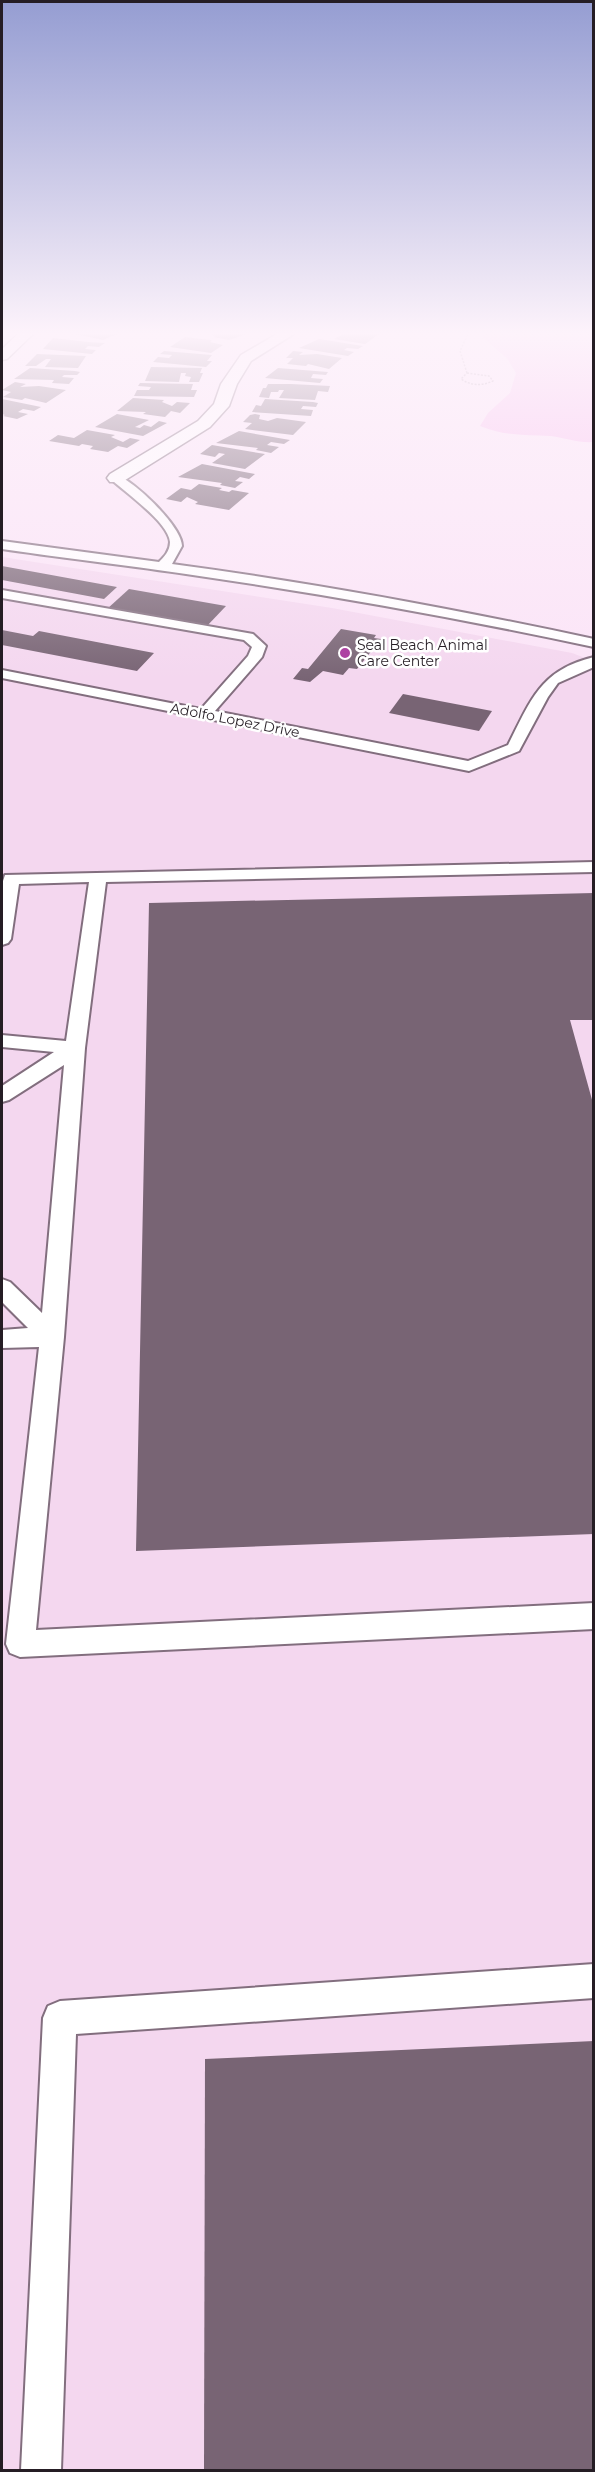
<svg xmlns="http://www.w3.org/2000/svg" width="595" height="2472" font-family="Montserrat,sans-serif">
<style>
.built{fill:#f4d7ef}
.green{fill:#f8bdee}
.building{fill:#786474}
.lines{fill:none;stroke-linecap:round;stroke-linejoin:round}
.lane-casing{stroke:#826e7e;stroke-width:4}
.street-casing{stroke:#826e7e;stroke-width:3}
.path{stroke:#b09ead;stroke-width:1.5;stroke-dasharray:2 1.5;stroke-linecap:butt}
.lane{fill:#fff;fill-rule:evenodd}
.street{fill:#fff;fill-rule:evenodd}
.poi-dot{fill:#ad42a2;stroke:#fff;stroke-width:2}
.labels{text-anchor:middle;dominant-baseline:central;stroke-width:5;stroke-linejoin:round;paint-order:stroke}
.far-poi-label{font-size:14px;fill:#251d24;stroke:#fff;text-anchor:start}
.far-street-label{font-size:14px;fill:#251d24;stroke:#fff}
</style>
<rect width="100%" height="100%" fill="#fbe4f7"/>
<path class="built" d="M 2,557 L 332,608 L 572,653 L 593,661 L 593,2470 L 2,2470 Z"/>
<path class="green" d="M 482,334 L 593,334 L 593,442 C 579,443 565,438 551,436 C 525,435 504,436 480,426 L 488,413 L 510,393 L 516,373 L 507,358 L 483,338 Z"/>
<g class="building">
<path d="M 75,334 L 117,334 L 103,340 Z"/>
<path d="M 210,334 L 247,334 L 229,340 L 213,337 L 215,336 Z"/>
<path d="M 343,334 L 379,334 L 365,344 L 334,339 Z"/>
<path d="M 185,337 L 212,340 L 210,342 L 223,345 L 211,353 L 170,347 Z"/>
<path d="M 53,338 L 88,342 L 105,343 L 99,347 L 88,346 L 85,349 L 96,350 L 92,354 L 43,349 Z"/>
<path d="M 319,339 L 363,346 L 358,349 L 347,348 L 344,350 L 354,352 L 348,356 L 299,348 Z"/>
<path d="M 164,351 L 212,355 L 207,361 L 212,361 L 206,367 L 153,362 L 158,357 L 169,358 L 172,355 L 160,354 Z"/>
<path d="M 293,351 L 303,352 L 299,355 L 317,354 L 342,358 L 329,369 L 308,364 L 306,366 L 287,364 L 293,358 L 286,358 Z"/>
<path d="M 37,354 L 86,356 L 78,368 L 45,367 L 51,359 L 46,359 L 36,366 L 25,366 Z"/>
<path d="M 151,367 L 202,368 L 200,373 L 203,373 L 199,382 L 189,382 L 191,377 L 185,376 L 186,373 L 181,373 L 179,382 L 145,381 Z"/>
<path d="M 30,368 L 75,371 L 80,372 L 77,375 L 64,375 L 62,377 L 74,378 L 69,384 L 52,383 L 54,380 L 14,379 Z"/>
<path d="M 278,368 L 328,372 L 326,375 L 313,374 L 311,378 L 323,379 L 320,383 L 265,378 Z"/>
<path d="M 15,382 L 26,384 L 20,387 L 39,386 L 66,390 L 46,403 L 25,398 L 22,400 L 3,397 L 11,392 L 2,390 Z"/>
<path d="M 140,383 L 193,384 L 191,390 L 197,390 L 194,397 L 134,396 L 137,390 L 149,390 L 151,387 L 138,386 Z"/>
<path d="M 268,384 L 291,384 L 330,386 L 328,392 L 318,391 L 315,400 L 279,398 L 284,390 L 279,390 L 278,392 L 271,392 L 269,398 L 259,397 L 263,388 L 266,388 Z"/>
<path d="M 133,398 L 164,400 L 162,402 L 172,406 L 177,402 L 190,403 L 180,413 L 171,411 L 165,417 L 143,414 L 146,412 L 117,411 Z"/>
<path d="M 2,399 L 41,407 L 34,411 L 23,409 L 18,412 L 28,414 L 17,419 L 3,416 L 5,415 L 2,414 Z"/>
<path d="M 265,399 L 313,402 L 318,403 L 316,407 L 303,406 L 301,409 L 313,410 L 311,416 L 252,412 L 256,405 L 261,406 Z"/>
<path d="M 117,414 L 149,420 L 135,427 L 140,428 L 144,425 L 151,427 L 159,421 L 167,423 L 143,436 L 95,427 Z"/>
<path d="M 255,414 L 260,415 L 259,419 L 268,421 L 277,418 L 306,422 L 293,435 L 245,429 L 252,423 L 243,422 L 250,415 Z"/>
<path d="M 87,430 L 115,435 L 111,437 L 123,442 L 130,438 L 140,440 L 127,448 L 118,446 L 108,452 L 90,449 L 93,446 L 82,444 L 79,446 L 49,441 L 58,435 L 74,438 Z"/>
<path d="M 239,431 L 290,440 L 284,444 L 271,442 L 267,445 L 279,447 L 271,453 L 256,450 L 258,448 L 216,443 Z"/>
<path d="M 212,445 L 265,454 L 245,469 L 212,463 L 225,454 L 219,453 L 215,457 L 200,454 Z"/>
<path d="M 202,464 L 255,474 L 249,479 L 240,477 L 235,481 L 243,482 L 235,488 L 220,485 L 222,483 L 178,477 Z"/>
<path d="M 199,484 L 222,488 L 219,490 L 229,492 L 232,490 L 249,493 L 229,510 L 195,504 L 198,502 L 187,497 L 181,502 L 166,499 L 181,488 L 191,490 Z"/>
<path d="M 2,566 L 117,587 L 104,599 L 2,580 Z"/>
<path d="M 129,589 L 226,606 L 206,627 L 107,609 Z"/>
<path d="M 341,629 L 376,635 L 374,638 L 381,639 L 357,669 L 349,668 L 343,675 L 323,671 L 310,682 L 293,679 L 302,668 L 308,669 Z"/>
<path d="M 2,630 L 33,636 L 39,631 L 154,653 L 137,671 L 2,645 Z"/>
<path d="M 403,694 L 492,711 L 479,731 L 389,713 Z"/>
<path d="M 594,893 L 594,1020 L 570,1020 L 594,1107 L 594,1534 L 136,1551 L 149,903 Z"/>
<path d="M 594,2041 L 594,2470 L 204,2470 L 205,2059 Z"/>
</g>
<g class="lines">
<defs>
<g id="lane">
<path d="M 116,475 C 134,480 182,527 182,546 L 172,564 C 313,583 454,609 594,639 L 594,647 C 459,618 323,594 186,574 C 125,565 63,558 2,549 L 2,541 L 159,562 C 164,557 170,551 170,542 C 168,522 127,494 112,480 L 110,478 Z"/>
<path d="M 2,590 L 253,634 L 266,646 L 262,657 L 215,711 L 468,761 L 508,745 C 531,700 540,670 594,657 L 594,667 L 558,683 L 548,697 L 519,751 L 469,771 L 2,678 L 2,670 L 201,709 L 248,656 L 252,647 L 244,640 L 2,598 Z"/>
<path d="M 594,862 L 594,872 L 106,882 L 85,1048 L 64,1337 L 36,1630 L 594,1603 L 594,1629 L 20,1657 L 10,1653 L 6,1644 L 39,1347 L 2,1348 L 2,1330 L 28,1328 L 2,1302 L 2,1279 L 10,1282 L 42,1313 L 64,1065 L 9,1100 L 2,1102 L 2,1086 L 54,1052 L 2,1047 L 2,1035 L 66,1041 L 89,882 L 19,884 L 11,939 L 8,943 L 2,945 L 2,884 L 5,875 Z"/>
<path d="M 594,1964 L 594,1998 L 76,2034 L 61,2470 L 21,2470 L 43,2018 L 48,2006 L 60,2001 Z"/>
</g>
<g id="street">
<path d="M 18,334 L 33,334 L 7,359 L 2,360 L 2,349 Z"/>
<path d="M 277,334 L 294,334 L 251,361 L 237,384 L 229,406 L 210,427 L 122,482 L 110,482 L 107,478 L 110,474 L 198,421 L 214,404 L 221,384 L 241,355 Z"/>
</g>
</defs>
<use href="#lane" class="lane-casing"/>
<use href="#street" class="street-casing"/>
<g class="path">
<path d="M 467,373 L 489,376 L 493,381 C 482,386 471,386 461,379 Z"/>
<path d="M 467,373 L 460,351 L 468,334"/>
</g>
<use href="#lane" class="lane"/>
<use href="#street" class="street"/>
</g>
<linearGradient id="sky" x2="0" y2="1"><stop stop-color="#959dd2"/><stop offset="0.49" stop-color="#fdf3fb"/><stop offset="1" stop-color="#fdf3fb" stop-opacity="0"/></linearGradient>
<rect width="595" height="680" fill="url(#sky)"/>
<circle class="poi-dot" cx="345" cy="653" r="6"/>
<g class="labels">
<g class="far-poi-label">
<text x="357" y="645">Seal Beach Animal<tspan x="357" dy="16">Care Center</tspan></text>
</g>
<g class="far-street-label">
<text transform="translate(235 720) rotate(11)">Adolfo Lopez Drive</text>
</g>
</g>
<rect width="595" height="2472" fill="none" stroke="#251d24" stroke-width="6"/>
</svg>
